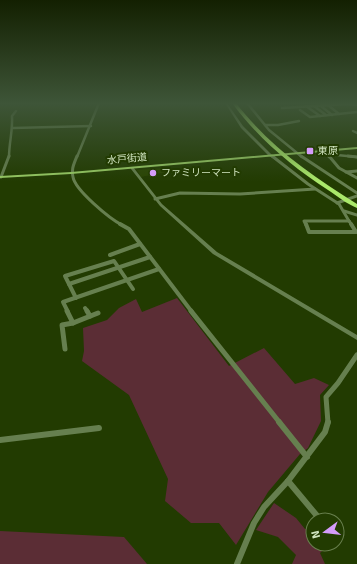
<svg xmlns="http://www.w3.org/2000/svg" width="357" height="564" font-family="Signika,'Noto Sans JP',sans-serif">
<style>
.built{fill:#2a4503}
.green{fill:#5b2d35}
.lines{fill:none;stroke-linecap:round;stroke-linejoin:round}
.minor-far4{stroke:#667f4f;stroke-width:2.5}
.minor-far3{stroke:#667f4f;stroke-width:3}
.minor-far2{stroke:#667f4f;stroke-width:4}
.minor-far1{stroke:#667f4f;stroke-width:5}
.minor{stroke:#667f4f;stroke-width:6}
.tertiary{fill:#667f4f;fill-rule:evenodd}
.primary{fill:#97ca63;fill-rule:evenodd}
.motorway{fill:#aae86a;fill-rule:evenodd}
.poi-dot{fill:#d59cfb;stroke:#223b01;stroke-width:1.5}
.labels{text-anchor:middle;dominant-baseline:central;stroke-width:4;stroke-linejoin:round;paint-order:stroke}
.far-poi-label{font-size:10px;fill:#d1e5c0;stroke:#223b01;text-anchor:start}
.far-street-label{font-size:10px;fill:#d1e5c0;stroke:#223b01}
</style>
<rect width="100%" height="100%" fill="#223b01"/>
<path class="built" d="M 163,168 L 166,172 L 141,177 L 137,170 Z"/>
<g class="green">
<path d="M 177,298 L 229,366 L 264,348 L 295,384 L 314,378 L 329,385 L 320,395 L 321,421 L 308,448 L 300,454 L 268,492 L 236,545 L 219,523 L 191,523 L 165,501 L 168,479 L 129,395 L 82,361 L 84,351 L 83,328 L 107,320 L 119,308 L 136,299 L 142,312 Z"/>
<path d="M 274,503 L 296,518 L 305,529 L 313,529 L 313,544 L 328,545 L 320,553 L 325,564 L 292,564 L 296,555 L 278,537 L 256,530 Z"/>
<path d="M 0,531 L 124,537 L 147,564 L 0,564 Z"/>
</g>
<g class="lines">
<g class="minor-far4">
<path d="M 247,103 L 269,130 L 302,157"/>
<path d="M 328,105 L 339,114"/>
<path d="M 306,106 L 320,116"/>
<path d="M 314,106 L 326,115"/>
<path d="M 321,106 L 332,115"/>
<path d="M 282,108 L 348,104 L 357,105"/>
<path d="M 300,110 L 310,117 L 357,112"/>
<path d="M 265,125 L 278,125 L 299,121"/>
<path d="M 13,128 L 91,126"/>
<path d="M 353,131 L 357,133"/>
<path d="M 324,151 L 329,157"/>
<path d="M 327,154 L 357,157"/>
<path d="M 270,155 L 273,157"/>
<path d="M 9,157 C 9,143 13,130 12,116 L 16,111"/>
<path d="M 77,157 L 99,103"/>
</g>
<g class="minor-far3">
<path d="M 77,156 C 74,164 71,169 73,177 C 75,190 110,219 122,225"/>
<path d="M 272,156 L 308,184 L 339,204 L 349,221"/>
<path d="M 301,156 L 357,193"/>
<path d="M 329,156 L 339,168 L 357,178"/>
<path d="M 348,156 L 357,157"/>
<path d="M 346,172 L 357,171"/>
<path d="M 1,177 L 9,156"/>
<path d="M 155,199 L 180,193 L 240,194 L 315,189"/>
<path d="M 337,203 L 357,196"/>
<path d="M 344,211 L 357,215"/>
<path d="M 349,221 L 352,225"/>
<path d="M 306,225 L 304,221 L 349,221"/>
</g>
<g class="minor-far2">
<path d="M 120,224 L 129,229 L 192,312"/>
<path d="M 306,224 L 309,232 L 356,232 L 351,224"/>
<path d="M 110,255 L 140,244"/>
<path d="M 69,284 L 65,276 L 114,261 L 133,289"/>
<path d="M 76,298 L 69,284 L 150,257"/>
<path d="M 85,308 L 88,312"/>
<path d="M 68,312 L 63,302 L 159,269"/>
</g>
<g class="minor-far1">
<path d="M 67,311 L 73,323"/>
<path d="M 87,311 L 90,316"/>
<path d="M 191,311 L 280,423"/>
<path d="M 65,349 L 62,325 L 73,323 L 98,313"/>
<path d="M 328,423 L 326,397 L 338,383 L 357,355"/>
</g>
<g class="minor">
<path d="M 279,422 L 307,457"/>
<path d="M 0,440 L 99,428"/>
<path d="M 288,481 L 318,517"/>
<path d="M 237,564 L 254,523 L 264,507 L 288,481 L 325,432 L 328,422"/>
</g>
<g class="tertiary">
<path d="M 225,103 L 227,103 L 243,126 L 271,154 L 271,156 L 269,156 L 241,128 Z"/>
<path d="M 131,167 L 133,167 L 162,204 L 217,252 L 357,335 L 357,340 L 213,254 L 160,206 L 131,169 Z"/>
</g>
<path class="primary" d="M 357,147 L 357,149 L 71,174 L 0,178 L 0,176 L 71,172 Z"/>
<path class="motorway" d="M 232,103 L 236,103 C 270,147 311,175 357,204 L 357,208 C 347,204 337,196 328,190 C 291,166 259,139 232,103 Z"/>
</g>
<linearGradient id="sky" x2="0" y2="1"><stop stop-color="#132001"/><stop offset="0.57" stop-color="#3e5538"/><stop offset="1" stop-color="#3e5538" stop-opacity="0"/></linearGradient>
<rect width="357" height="182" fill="url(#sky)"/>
<g class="poi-dot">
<rect x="306" y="147" width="8" height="8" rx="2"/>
<circle cx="153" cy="173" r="4"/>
</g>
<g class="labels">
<g class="far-poi-label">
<text x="318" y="151">東原</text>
<text x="161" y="173">ファミリーマート</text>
</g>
<g class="far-street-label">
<text transform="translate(127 159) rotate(-5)">水戸街道</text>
</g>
</g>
<g transform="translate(325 532) rotate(255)"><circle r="19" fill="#223b01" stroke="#687f4d"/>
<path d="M0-3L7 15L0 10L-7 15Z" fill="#d59cfb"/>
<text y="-6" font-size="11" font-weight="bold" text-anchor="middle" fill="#d1e5c0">N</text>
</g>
</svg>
